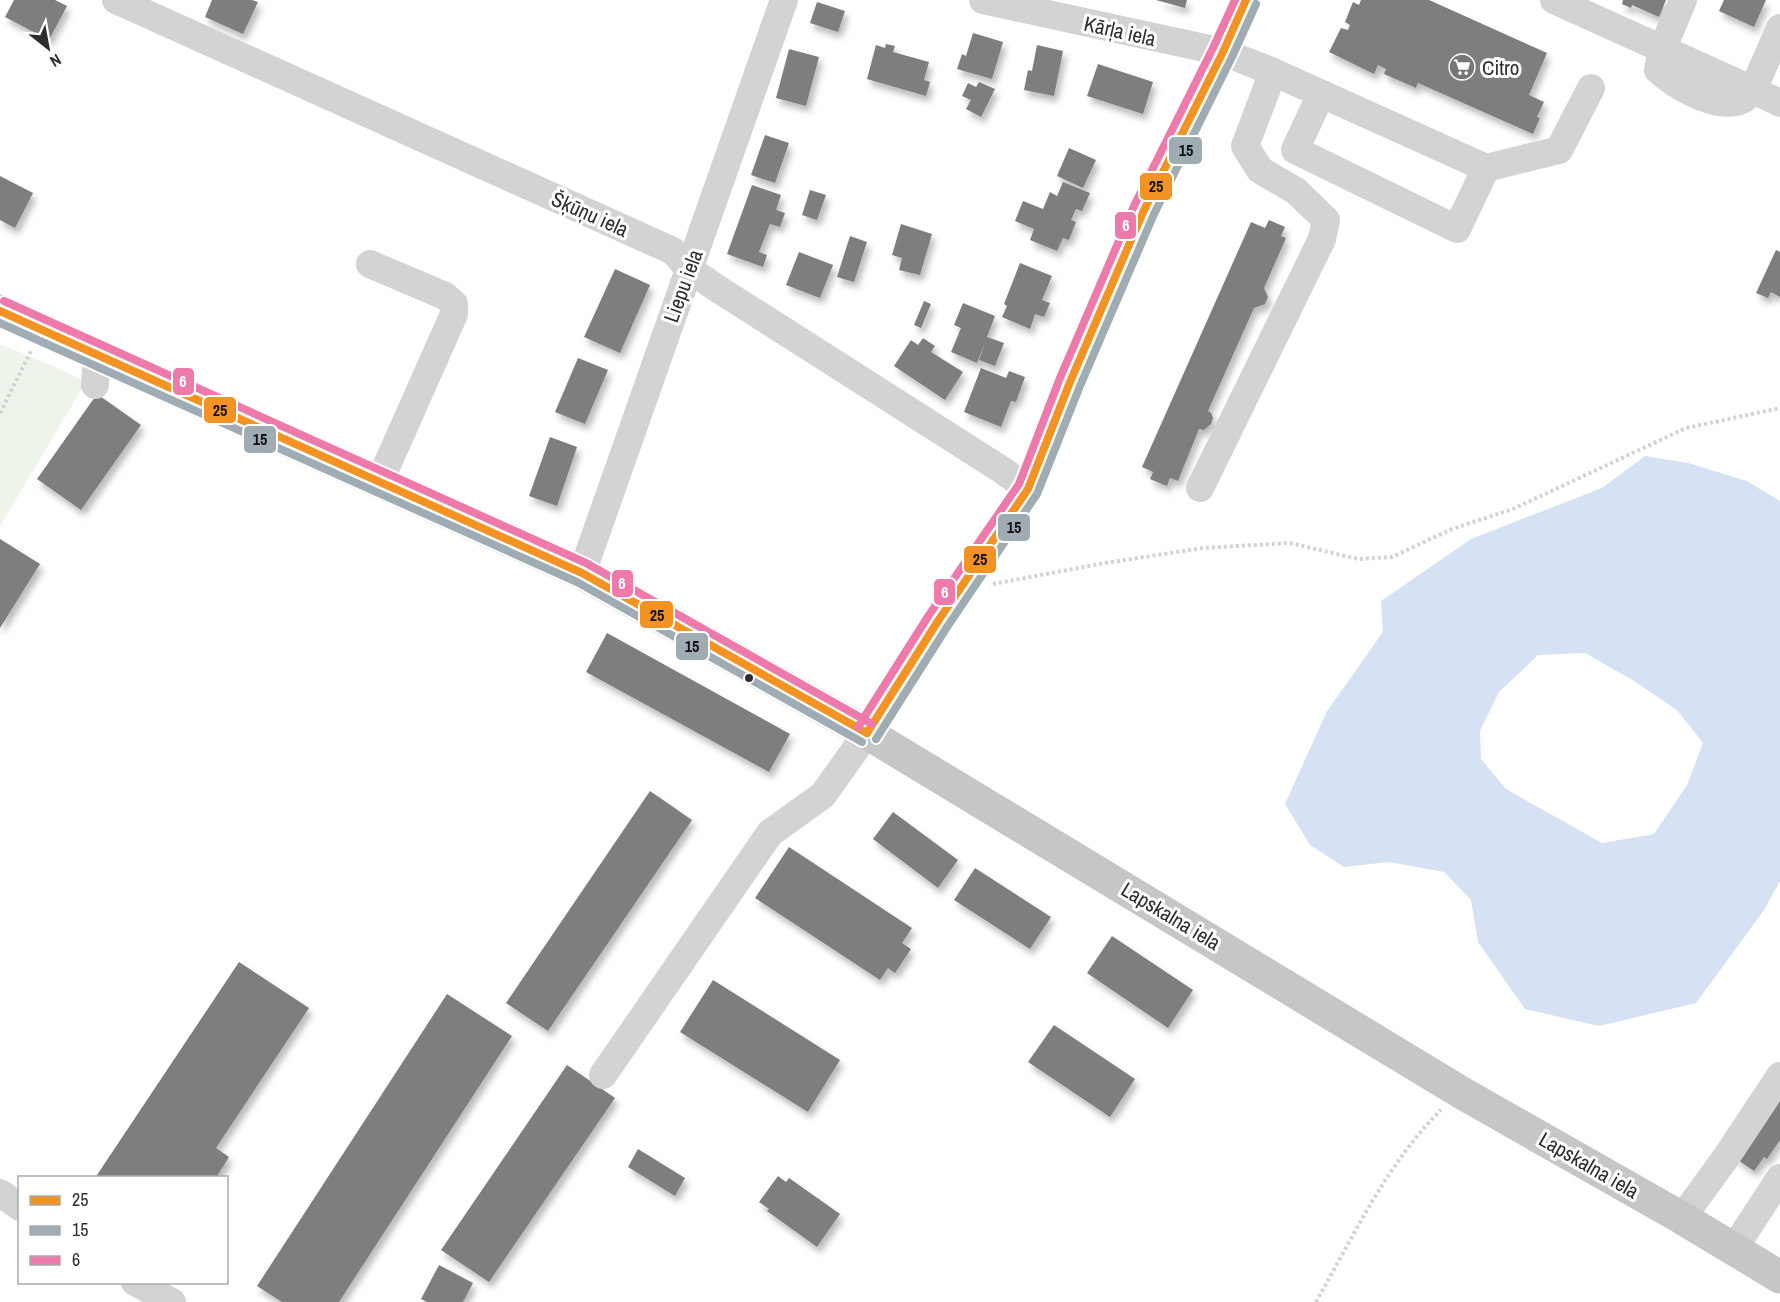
<svg xmlns="http://www.w3.org/2000/svg" width="1780" height="1302" font-family="'Archivo Narrow',sans-serif">
<style>
.green{fill:#edf5eb}
.water{fill:#d6e1f3;fill-rule:evenodd}
.building{fill:#7e7e7e;filter:url(#shadow)}
.lines{fill:none;stroke-linecap:round;stroke-linejoin:round}
.path{stroke:#d3d3d3;stroke-width:4;stroke-dasharray:3 3;stroke-linecap:butt}
.minor{stroke:#d3d3d3;stroke-width:28}
.major{stroke:#c6c6c6;stroke-width:33}
.bus-1-casing{stroke:#fff;stroke-width:12}
.bus-2-casing{stroke:#fff;stroke-width:12}
.bus-3-casing{stroke:#fff;stroke-width:12}
.bus-1{stroke:#f39324;stroke-width:8}
.bus-2{stroke:#a0acb3;stroke-width:8}
.bus-3{stroke:#ed7aaa;stroke-width:8}
.bus-dot{fill:#2e2e2e;stroke:#fff;stroke-width:2}
.labels{text-anchor:middle;dominant-baseline:central;stroke-width:6;stroke-linejoin:round;paint-order:stroke}
.street-label{font-size:21px;fill:#2e2e2e;stroke:#fff}
.poi-label{font-size:21px;fill:#2e2e2e;stroke:#fff;text-anchor:start}
.line-badge{stroke:#fff;stroke-width:2}
.badge-label{font-size:16px;text-anchor:middle;font-weight:bold;fill:#fff}
.pale-badge-label{font-size:16px;text-anchor:middle;font-weight:bold;fill:#111}
</style>
<defs>
<filter id="shadow"><feDropShadow dx="3.5" dy="6" stdDeviation="3" flood-color="#0004"/></filter>
</defs>
<rect width="100%" height="100%" fill="#fff"/>
<path class="green" d="M 0,344 L 51,365 L 86,382 L 0,526 Z"/>
<path class="water" d="M 1645,456 L 1688,463 L 1747,481 L 1780,501 L 1780,881 L 1764,910 L 1696,1003 L 1599,1026 L 1525,1009 L 1478,942 L 1471,900 L 1444,872 L 1389,862 L 1344,867 L 1310,845 L 1285,804 L 1327,711 L 1383,632 L 1381,601 L 1471,539 L 1602,488 ZM 1585,653 L 1634,681 L 1677,710 L 1703,743 L 1687,785 L 1654,834 L 1602,843 L 1506,789 L 1481,759 L 1480,731 L 1499,692 L 1538,655 Z"/>
<g class="building">
<path d="M 14,0 L 55,0 L 67,6 L 49,40 L 5,17 Z"/>
<path d="M 212,0 L 252,0 L 258,2 L 243,34 L 205,17 Z"/>
<path d="M 1156,0 L 1187,0 L 1185,8 Z"/>
<path d="M 1361,0 L 1429,0 L 1547,53 L 1529,95 L 1544,102 L 1537,117 L 1540,118 L 1533,134 L 1418,83 L 1416,88 L 1384,74 L 1386,69 L 1378,65 L 1374,74 L 1329,52 L 1341,28 L 1348,30 L 1350,25 L 1345,22 L 1353,2 L 1359,5 Z"/>
<path d="M 1623,0 L 1666,0 L 1659,17 L 1632,5 L 1631,8 L 1622,4 Z"/>
<path d="M 1724,0 L 1766,0 L 1754,27 L 1719,11 Z"/>
<path d="M 817,2 L 845,11 L 838,32 L 810,23 Z"/>
<path d="M 973,33 L 1003,42 L 992,79 L 957,69 L 962,54 L 966,56 Z"/>
<path d="M 886,44 L 895,46 L 893,52 L 929,62 L 924,80 L 930,82 L 926,96 L 867,79 L 876,45 L 885,48 Z"/>
<path d="M 1037,45 L 1063,51 L 1054,96 L 1024,90 L 1028,70 L 1032,71 Z"/>
<path d="M 789,49 L 819,57 L 806,106 L 776,98 Z"/>
<path d="M 1098,64 L 1153,82 L 1143,114 L 1087,96 Z"/>
<path d="M 979,82 L 995,89 L 981,117 L 966,109 L 971,100 L 962,96 L 968,83 L 976,87 Z"/>
<path d="M 765,135 L 789,143 L 775,183 L 751,175 Z"/>
<path d="M 1069,148 L 1096,160 L 1083,188 L 1057,176 Z"/>
<path d="M 0,176 L 33,193 L 15,228 L 0,220 Z"/>
<path d="M 1063,182 L 1090,193 L 1082,211 L 1076,209 L 1071,220 L 1076,222 L 1069,240 L 1063,238 L 1057,251 L 1030,240 L 1034,229 L 1015,221 L 1023,201 L 1043,209 L 1050,192 L 1057,196 Z"/>
<path d="M 752,185 L 781,195 L 776,210 L 785,213 L 780,227 L 770,224 L 759,252 L 767,255 L 763,267 L 727,254 Z"/>
<path d="M 810,190 L 826,195 L 817,220 L 802,215 Z"/>
<path d="M 1269,220 L 1285,227 L 1281,236 L 1286,238 L 1264,288 L 1268,297 L 1265,304 L 1254,308 L 1208,411 L 1211,413 L 1213,418 L 1211,424 L 1204,430 L 1199,429 L 1178,481 L 1170,478 L 1167,486 L 1150,479 L 1153,472 L 1142,467 L 1251,222 L 1265,228 Z"/>
<path d="M 901,224 L 932,234 L 920,275 L 899,270 L 902,258 L 892,255 Z"/>
<path d="M 850,236 L 867,242 L 854,282 L 837,277 Z"/>
<path d="M 1776,250 L 1780,252 L 1780,297 L 1771,292 L 1768,298 L 1756,293 Z"/>
<path d="M 799,252 L 833,265 L 820,298 L 786,285 Z"/>
<path d="M 1020,263 L 1052,276 L 1042,300 L 1050,303 L 1044,317 L 1035,314 L 1030,329 L 1002,317 L 1007,306 L 1004,304 Z"/>
<path d="M 615,269 L 650,285 L 620,353 L 584,337 Z"/>
<path d="M 924,301 L 931,304 L 921,328 L 914,325 Z"/>
<path d="M 963,303 L 995,316 L 987,337 L 1004,343 L 995,366 L 979,360 L 986,340 L 977,363 L 951,352 L 961,328 L 954,325 Z"/>
<path d="M 923,338 L 935,346 L 931,352 L 963,372 L 945,400 L 894,366 L 911,340 L 918,345 Z"/>
<path d="M 578,358 L 608,370 L 585,424 L 555,412 Z"/>
<path d="M 981,368 L 1006,378 L 1009,371 L 1025,377 L 1016,402 L 1011,401 L 1001,427 L 964,412 Z"/>
<path d="M 97,394 L 141,425 L 81,510 L 37,479 Z"/>
<path d="M 550,437 L 577,447 L 557,506 L 529,496 Z"/>
<path d="M 0,539 L 40,564 L 0,628 Z"/>
<path d="M 607,633 L 790,734 L 769,772 L 586,672 Z"/>
<path d="M 650,791 L 692,820 L 548,1031 L 506,1003 Z"/>
<path d="M 893,812 L 958,860 L 938,888 L 873,839 Z"/>
<path d="M 789,847 L 912,928 L 902,943 L 911,949 L 895,973 L 888,968 L 880,980 L 755,898 Z"/>
<path d="M 975,868 L 1051,917 L 1030,949 L 954,900 Z"/>
<path d="M 1112,936 L 1193,990 L 1168,1028 L 1087,973 Z"/>
<path d="M 239,962 L 309,1008 L 216,1148 L 229,1157 L 216,1178 L 95,1178 Z"/>
<path d="M 713,980 L 840,1060 L 808,1112 L 680,1032 Z"/>
<path d="M 447,994 L 512,1036 L 339,1302 L 282,1302 L 257,1286 Z"/>
<path d="M 1054,1025 L 1135,1079 L 1110,1117 L 1028,1062 Z"/>
<path d="M 567,1065 L 615,1098 L 489,1282 L 441,1250 Z"/>
<path d="M 1780,1092 L 1780,1140 L 1767,1159 L 1764,1157 L 1754,1171 L 1735,1158 Z"/>
<path d="M 638,1149 L 685,1178 L 675,1196 L 628,1167 Z"/>
<path d="M 778,1176 L 786,1182 L 789,1178 L 840,1214 L 817,1247 L 767,1211 L 769,1209 L 759,1202 Z"/>
<path d="M 439,1265 L 473,1283 L 463,1302 L 427,1302 L 421,1299 Z"/>
</g>
<g class="lines">
<g class="path">
<path d="M 0,413 L 31,351"/>
<path d="M 993,584 L 1105,563 L 1203,548 L 1290,543 L 1358,559 L 1392,557 L 1452,529 L 1513,509 L 1686,428 L 1780,408"/>
<path d="M 1316,1302 C 1353,1237 1387,1163 1441,1110"/>
</g>
<g class="minor">
<path d="M 116,0 L 673,251 L 689,269 L 715,287 L 1002,470 L 1028,489"/>
<path d="M 983,0 L 1223,52 L 1271,71 L 1486,168 L 1559,150 L 1591,88"/>
<path d="M 1554,0 L 1753,90 L 1780,28"/>
<path d="M 1683,0 L 1662,50 L 1658,70 C 1676,86 1717,111 1742,100 C 1746,98 1750,93 1753,90 L 1780,103"/>
<path d="M 1321,94 L 1295,150 L 1457,229 L 1486,168"/>
<path d="M 370,264 L 445,296 L 454,304 L 454,314 L 379,483"/>
<path d="M 95,385 L 96,368 L 101,356"/>
<path d="M 1200,488 L 1322,239 L 1326,220 L 1296,191 L 1260,170 L 1245,146 L 1267,88 L 1271,71"/>
<path d="M 582,573 L 784,0"/>
<path d="M 603,1075 L 770,833 L 823,795 L 867,733 L 938,621 L 1028,489 L 1070,382 L 1144,210 L 1223,52 L 1246,0"/>
<path d="M 0,1193 L 20,1207"/>
<path d="M 1682,1218 L 1727,1156 L 1780,1076"/>
<path d="M 1733,1250 L 1780,1178"/>
<path d="M 135,1282 L 172,1302"/>
</g>
<path class="major" d="M 0,311 L 582,573 L 867,733 L 1462,1093 L 1682,1218 L 1780,1277"/>
<defs>
<g id="bus-1">
<path d="M 0,311 L 582,573 L 867,733"/>
<path d="M 867,733 L 938,621 L 1028,489 L 1070,382 L 1144,210 L 1223,52 L 1246,0"/>
</g>
<g id="bus-2">
<path d="M 0,323 L 577,582 L 862,742"/>
<path d="M 876,739 L 947,627 L 1037,494 L 1080,386 L 1154,214 L 1232,57 L 1256,4"/>
</g>
<g id="bus-3">
<path d="M 4,301 L 586,563 L 872,724"/>
<path d="M 858,727 L 929,615 L 1019,484 L 1060,378 L 1134,206 L 1213,48 L 1235,0"/>
</g>
</defs>
<use href="#bus-1" class="bus-1-casing"/>
<use href="#bus-2" class="bus-2-casing"/>
<use href="#bus-3" class="bus-3-casing"/>
<use href="#bus-1" class="bus-1"/>
<use href="#bus-2" class="bus-2"/>
<use href="#bus-3" class="bus-3"/>
</g>
<defs>
<symbol id="supermarket-disc" viewBox="-11 -11 22 22"><circle r="9.5" fill="#777" stroke="#fff"/><path d="M-6-5.5h2.5l.6 2H6L4.5 2H-2.5L-4.4-4H-6ZM-1.5 3.2a1.3 1.3 0 1 0 .1 0ZM3 3.2a1.3 1.3 0 1 0 .1 0Z" fill="#fff"/></symbol>
</defs>
<g fill-rule="evenodd">
<use href="#supermarket-disc" x="1447" y="52" width="30" height="30"/>
</g>
<circle class="bus-dot" cx="749" cy="678" r="5"/>
<g class="labels">
<g class="street-label">
<text transform="translate(1120 31) rotate(13)">Kārļa iela</text>
<text transform="translate(590 214) rotate(24)">Šķūņu iela</text>
<text transform="translate(683 286) rotate(-70)">Liepu iela</text>
<text transform="translate(1171 916) rotate(31)">Lapskalna iela</text>
<text transform="translate(1589 1165) rotate(30)">Lapskalna iela</text>
</g>
<g class="poi-label">
<text x="1482" y="67">Citro</text>
</g>
</g>
<g class="line-badge">
<rect x="1168" y="136" width="35" height="29" rx="6" fill="#a0acb3"/>
<rect x="1139" y="172" width="34" height="29" rx="6" fill="#f39324"/>
<rect x="1114" y="211" width="23" height="29" rx="6" fill="#ed7aaa"/>
<rect x="172" y="367" width="23" height="29" rx="6" fill="#ed7aaa"/>
<rect x="203" y="396" width="34" height="28" rx="6" fill="#f39324"/>
<rect x="243" y="425" width="34" height="29" rx="6" fill="#a0acb3"/>
<rect x="997" y="513" width="34" height="29" rx="6" fill="#a0acb3"/>
<rect x="963" y="545" width="34" height="29" rx="6" fill="#f39324"/>
<rect x="611" y="569" width="23" height="29" rx="6" fill="#ed7aaa"/>
<rect x="933" y="578" width="23" height="28" rx="6" fill="#ed7aaa"/>
<rect x="639" y="600" width="35" height="29" rx="6" fill="#f39324"/>
<rect x="675" y="632" width="34" height="29" rx="6" fill="#a0acb3"/>
</g>
<g class="badge-label">
<text x="1126" y="231">6</text>
<text x="183" y="387">6</text>
<text x="622" y="589">6</text>
<text x="945" y="598">6</text>
</g>
<g class="pale-badge-label">
<text x="1186" y="156">15</text>
<text x="1156" y="192">25</text>
<text x="220" y="416">25</text>
<text x="260" y="445">15</text>
<text x="1014" y="533">15</text>
<text x="980" y="565">25</text>
<text x="657" y="621">25</text>
<text x="692" y="652">15</text>
</g>
<rect x="18" y="1176" width="210" height="108" fill="#ffffff" stroke="#ababab" stroke-width="1.5"/>
<rect x="30" y="1196" width="30" height="9" fill="#f39324" stroke="#ababab" stroke-width="1.5"/>
<text x="72" y="1206" font-size="18" fill="#2e2e2e">25</text>
<rect x="30" y="1226" width="30" height="9" fill="#a0acb3" stroke="#ababab" stroke-width="1.5"/>
<text x="72" y="1236" font-size="18" fill="#2e2e2e">15</text>
<rect x="30" y="1256" width="30" height="9" fill="#ed7aaa" stroke="#ababab" stroke-width="1.5"/>
<text x="72" y="1266" font-size="18" fill="#2e2e2e">6</text>
<g transform="translate(48 48) rotate(149)" stroke="#ffffff" stroke-width="4.5" paint-order="stroke">
<path d="M0-4.5L10 22L0 15L-10 22Z" fill="#2e2e2e"/>
<text y="-9" font-size="16" font-weight="bold" text-anchor="middle" fill="#2e2e2e">N</text>
</g>
</svg>
